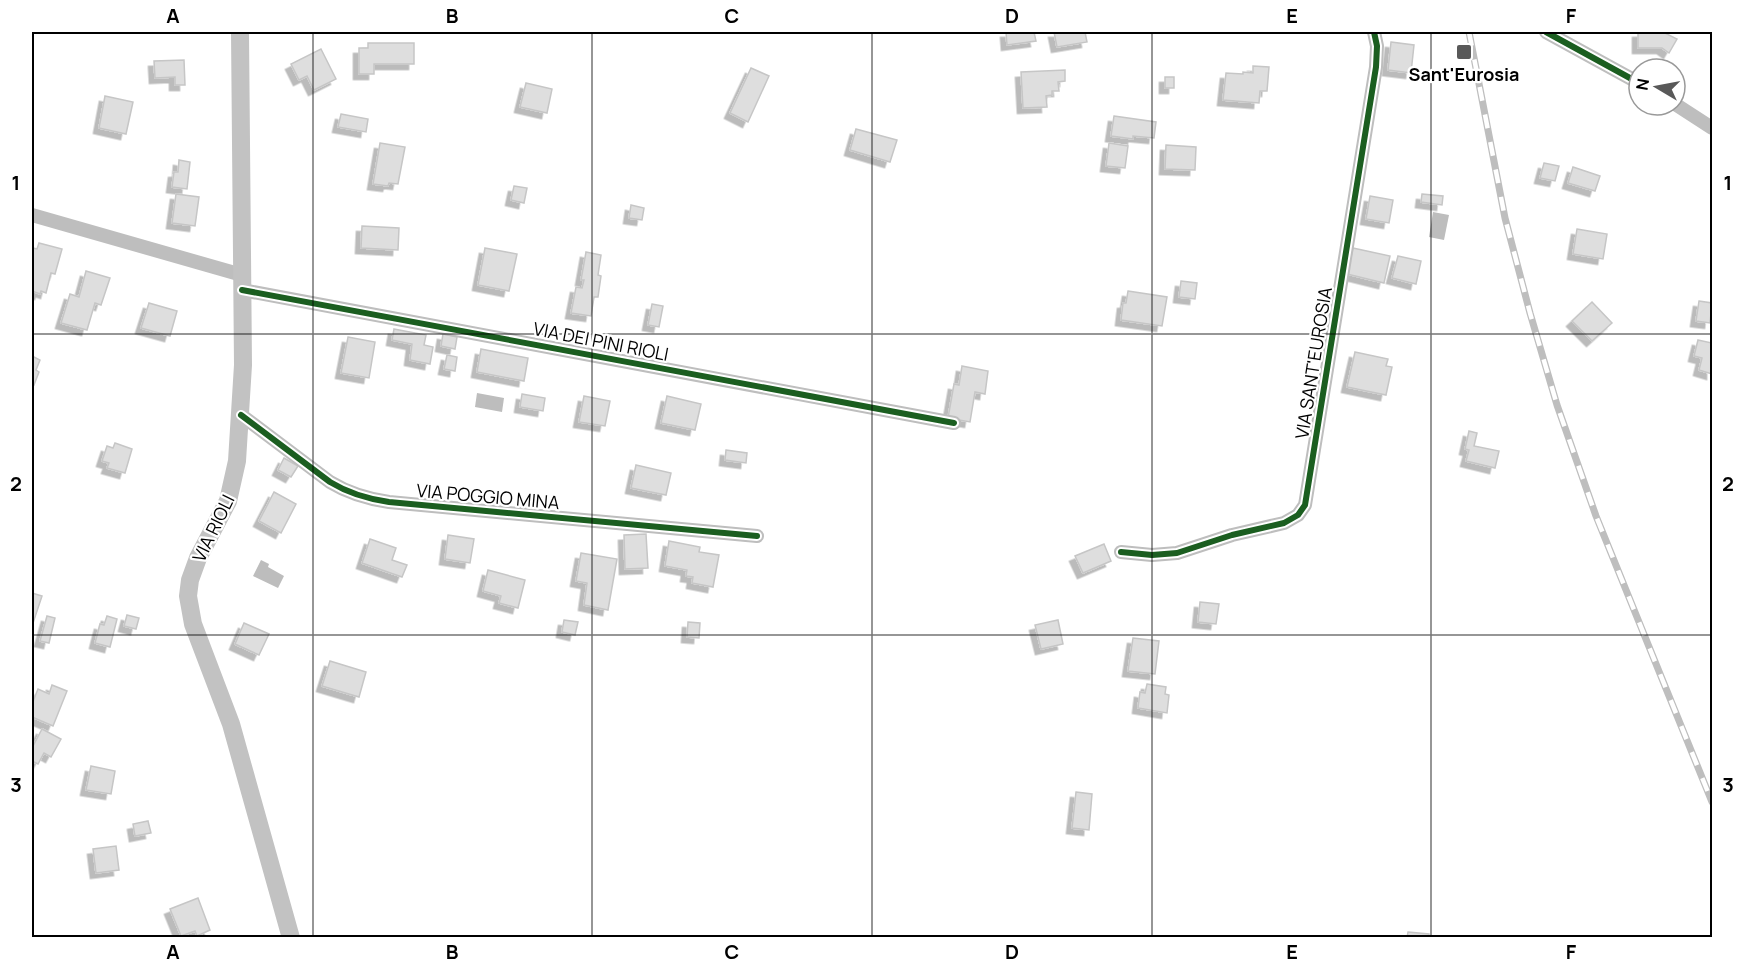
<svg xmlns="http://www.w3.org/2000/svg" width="1744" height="969" font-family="Manrope,sans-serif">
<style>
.water{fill:#bdbdbd}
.building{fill:#dedede;stroke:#c6c6c6;stroke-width:1.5;filter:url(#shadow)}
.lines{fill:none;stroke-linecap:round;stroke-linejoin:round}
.street{stroke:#bebebe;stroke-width:14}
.secondary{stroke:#c2c2c2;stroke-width:18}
.rail-casing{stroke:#bebebe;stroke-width:7}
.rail{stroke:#fff;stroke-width:4.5;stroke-dasharray:14;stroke-linecap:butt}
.cycleway-casing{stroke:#fff;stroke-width:10}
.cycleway{stroke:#1b5e20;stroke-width:6}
.grid{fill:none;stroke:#000;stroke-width:1.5;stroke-opacity:0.55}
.poi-dot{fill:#595959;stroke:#fff;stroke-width:2}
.labels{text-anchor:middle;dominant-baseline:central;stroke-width:4.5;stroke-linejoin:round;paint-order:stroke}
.poi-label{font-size:18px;font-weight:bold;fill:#000;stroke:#fff}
.street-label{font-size:18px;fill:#000;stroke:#fff}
.neatline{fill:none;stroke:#000;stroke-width:2}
.grid-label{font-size:20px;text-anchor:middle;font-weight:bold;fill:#000}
</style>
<defs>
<filter id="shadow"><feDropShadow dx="-5.5" dy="5.5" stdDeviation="0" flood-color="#0004"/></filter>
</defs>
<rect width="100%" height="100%" fill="#fff"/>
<g class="water">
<path d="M 1433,212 L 1449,215 L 1444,240 L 1429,237 Z"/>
<path d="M 477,393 L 504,398 L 502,412 L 475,407 Z"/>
<path d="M 261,560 L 269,564 L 268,567 L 284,576 L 278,588 L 253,576 Z"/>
</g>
<g class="building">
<path d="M 1006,32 L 1034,32 L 1036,41 L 1007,45 Z"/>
<path d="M 1054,32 L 1085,32 L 1087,42 L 1057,47 Z"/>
<path d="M 1638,32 L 1663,32 L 1677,39 L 1669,53 L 1662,48 L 1638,48 Z"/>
<path d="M 1391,42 L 1414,45 L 1411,73 L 1388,70 Z"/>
<path d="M 368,43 L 414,43 L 414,64 L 374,64 L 374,74 L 359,74 L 359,48 L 368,48 Z"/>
<path d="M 321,49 L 336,79 L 314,90 L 307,76 L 299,80 L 291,64 Z"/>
<path d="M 184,60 L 185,85 L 175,85 L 175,77 L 155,78 L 154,61 Z"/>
<path d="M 1253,66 L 1269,67 L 1267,91 L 1260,91 L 1259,103 L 1223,100 L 1226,73 L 1243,74 L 1243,72 L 1253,73 Z"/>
<path d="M 751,68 L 769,76 L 748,122 L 730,113 Z"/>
<path d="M 1065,70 L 1065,81 L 1058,82 L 1059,91 L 1052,91 L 1052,95 L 1046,96 L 1047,107 L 1023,108 L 1021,72 Z"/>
<rect x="1165" y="77" width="9" height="11"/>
<path d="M 526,83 L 552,89 L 547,113 L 520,107 Z"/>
<path d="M 105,96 L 133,102 L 126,134 L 99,128 Z"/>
<path d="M 341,114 L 368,119 L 366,132 L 338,127 Z"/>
<path d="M 1114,116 L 1156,122 L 1154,138 L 1133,136 L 1133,139 L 1111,136 Z"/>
<path d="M 856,129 L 897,140 L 890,162 L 850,150 Z"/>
<path d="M 380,143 L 405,147 L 398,184 L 389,183 L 388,186 L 373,184 Z"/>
<path d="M 1109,143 L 1128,146 L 1125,168 L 1106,166 Z"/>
<path d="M 1166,145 L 1196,147 L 1195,170 L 1165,169 Z"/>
<path d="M 179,160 L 190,162 L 187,189 L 172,187 L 174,172 L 178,172 Z"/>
<path d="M 1544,163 L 1559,166 L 1555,181 L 1540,178 Z"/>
<path d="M 1573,167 L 1600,176 L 1595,191 L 1568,183 Z"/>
<path d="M 514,186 L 527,188 L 524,203 L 511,200 Z"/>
<path d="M 176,194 L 199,197 L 195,226 L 172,223 Z"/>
<path d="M 1422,194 L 1443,196 L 1442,205 L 1421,202 Z"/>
<path d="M 1370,196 L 1393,200 L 1389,223 L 1366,219 Z"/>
<path d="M 631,205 L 644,208 L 642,220 L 629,218 Z"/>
<path d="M 362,226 L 399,228 L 398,250 L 361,248 Z"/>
<path d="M 1577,229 L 1607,234 L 1603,259 L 1573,254 Z"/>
<path d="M 39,243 L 62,249 L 55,274 L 51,273 L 46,293 L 41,291 L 40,294 L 32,291 L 32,248 L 37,249 Z"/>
<path d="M 485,248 L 517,254 L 509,291 L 478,285 Z"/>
<path d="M 1353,248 L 1390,256 L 1384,283 L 1347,274 Z"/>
<path d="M 586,252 L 601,255 L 598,275 L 601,276 L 598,297 L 594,297 L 591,316 L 571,313 L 576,287 L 582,288 L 584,280 L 581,280 Z"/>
<path d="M 1398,256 L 1421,261 L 1416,284 L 1392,278 Z"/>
<path d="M 86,271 L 110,278 L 101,305 L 95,303 L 87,330 L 61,323 L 70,294 L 79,297 Z"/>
<path d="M 1181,281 L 1197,283 L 1195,299 L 1179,297 Z"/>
<path d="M 1128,291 L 1167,297 L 1162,326 L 1121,320 L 1123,303 L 1126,303 Z"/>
<path d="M 1699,301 L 1712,303 L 1710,323 L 1696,321 Z"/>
<path d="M 1592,302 L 1612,323 L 1592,341 L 1572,321 Z"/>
<path d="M 149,303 L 177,311 L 170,336 L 141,328 Z"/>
<path d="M 652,304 L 663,306 L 659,327 L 648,325 Z"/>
<path d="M 394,329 L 426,335 L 424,345 L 433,347 L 430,364 L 410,360 L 412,344 L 392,340 Z"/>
<path d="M 443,334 L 457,337 L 455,349 L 441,346 Z"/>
<path d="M 348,337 L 375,342 L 369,378 L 341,373 Z"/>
<path d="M 1698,340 L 1712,343 L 1712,374 L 1699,370 L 1702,358 L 1694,356 Z"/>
<path d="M 481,349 L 528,358 L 524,381 L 477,372 Z"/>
<path d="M 1355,352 L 1388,359 L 1386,366 L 1392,367 L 1386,395 L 1347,387 Z"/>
<path d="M 447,355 L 457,357 L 455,371 L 444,369 Z"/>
<path d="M 32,356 L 40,360 L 36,370 L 39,372 L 34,385 L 32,383 Z"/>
<path d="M 962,366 L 988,371 L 985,394 L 975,392 L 970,422 L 948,418 L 954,384 L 959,385 Z"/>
<path d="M 522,394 L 545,398 L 543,411 L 520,407 Z"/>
<path d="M 584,396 L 610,401 L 605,426 L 579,422 Z"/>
<path d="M 667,396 L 701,404 L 695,430 L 661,423 Z"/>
<path d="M 1469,431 L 1477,433 L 1474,446 L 1499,451 L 1495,468 L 1466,461 L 1469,450 L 1465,449 Z"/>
<path d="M 115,443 L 132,449 L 125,473 L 107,468 L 109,463 L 102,461 L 107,446 L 113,448 Z"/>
<path d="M 726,450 L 747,453 L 746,463 L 725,460 Z"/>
<path d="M 284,458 L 298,466 L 291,477 L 278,470 Z"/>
<path d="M 636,465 L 671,473 L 666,495 L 631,488 Z"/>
<path d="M 274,492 L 296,504 L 281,533 L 259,521 Z"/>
<path d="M 646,534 L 648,568 L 625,569 L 624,535 Z"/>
<path d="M 448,535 L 474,539 L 470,563 L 445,559 Z"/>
<path d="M 370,539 L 396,548 L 392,560 L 407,565 L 402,577 L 362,563 Z"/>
<path d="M 669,541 L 700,547 L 699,552 L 719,555 L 713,587 L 692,583 L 693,577 L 686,576 L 687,570 L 665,566 Z"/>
<path d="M 1104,544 L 1111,561 L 1083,573 L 1075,556 Z"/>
<path d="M 581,553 L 617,559 L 608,610 L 584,605 L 587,583 L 576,581 Z"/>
<path d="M 488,570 L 525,580 L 518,608 L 499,603 L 501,596 L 483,591 Z"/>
<path d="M 32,593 L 42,596 L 32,626 Z"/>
<path d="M 1200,602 L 1219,604 L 1216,624 L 1198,622 Z"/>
<path d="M 127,615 L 139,618 L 136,629 L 124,626 Z"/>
<path d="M 47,616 L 55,618 L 49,643 L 40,641 Z"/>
<path d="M 107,616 L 117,619 L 110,647 L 95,643 L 100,624 L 104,625 Z"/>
<path d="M 564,620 L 578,622 L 575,635 L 562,632 Z"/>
<path d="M 1058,620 L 1063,644 L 1041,649 L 1035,625 Z"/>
<path d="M 688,622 L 700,623 L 699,638 L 687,637 Z"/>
<path d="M 244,623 L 269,634 L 259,655 L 235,644 Z"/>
<path d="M 1133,638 L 1159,641 L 1155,674 L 1128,671 Z"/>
<path d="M 330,661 L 366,672 L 359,697 L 322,686 Z"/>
<path d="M 1147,684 L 1166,687 L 1165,694 L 1169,695 L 1167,713 L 1138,708 L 1140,692 L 1145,693 Z"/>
<path d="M 52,685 L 67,691 L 53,726 L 32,717 L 32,704 L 38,689 L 49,694 Z"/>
<path d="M 42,729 L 61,739 L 51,757 L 44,753 L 38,764 L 32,761 L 32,748 Z"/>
<path d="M 91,766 L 115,771 L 111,794 L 86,790 Z"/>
<path d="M 1076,792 L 1092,794 L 1089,830 L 1072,828 Z"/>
<path d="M 148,821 L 151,833 L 135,836 L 133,824 Z"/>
<path d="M 116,846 L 119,870 L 96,873 L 93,849 Z"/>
<path d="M 198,898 L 210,930 L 197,936 L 195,931 L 181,936 L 170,909 Z"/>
<path d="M 1408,932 L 1429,934 L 1429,938 L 1407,938 Z"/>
</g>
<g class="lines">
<g class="street">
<path d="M 1546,32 L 1639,83"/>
<path d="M 1675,104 L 1712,128"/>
<path d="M 32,215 L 242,275"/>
<path d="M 242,290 L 954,423"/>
<path d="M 241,415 L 330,482 C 348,493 368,499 389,502 L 757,536"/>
<path d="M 1121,552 L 1152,555 L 1177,553 L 1232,535 L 1284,523 L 1298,515 L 1305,505 L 1376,67 L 1377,46 L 1374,32"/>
</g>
<path class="secondary" d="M 240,32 L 243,365 L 237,461 L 228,501 L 198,558 L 190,580 L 188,596 L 193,624 L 231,724 L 291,938"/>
<defs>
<path id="rail" d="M 1469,32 L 1505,218 L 1530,313 L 1557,405 L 1596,516 L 1712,802"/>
</defs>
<use href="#rail" class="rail-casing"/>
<use href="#rail" class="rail"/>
<defs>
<g id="cycleway">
<path d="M 1546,32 L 1639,83"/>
<path d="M 242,290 L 954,423"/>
<path d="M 241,415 L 330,482 C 348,493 368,499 389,502 L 757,536"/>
<path d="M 1121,552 L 1152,555 L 1177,553 L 1232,535 L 1284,523 L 1298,515 L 1305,505 L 1376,67 L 1377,46 L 1374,32"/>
</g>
</defs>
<use href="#cycleway" class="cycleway-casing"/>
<use href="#cycleway" class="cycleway"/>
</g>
<path class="grid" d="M 313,32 L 313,938M 592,32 L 592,938M 872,32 L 872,938M 1152,32 L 1152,938M 1431,32 L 1431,938M 32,334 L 1712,334M 32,635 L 1712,635"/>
<rect class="poi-dot" x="1456" y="44" width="16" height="16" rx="3"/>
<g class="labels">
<g class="poi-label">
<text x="1464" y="74">Sant'Eurosia</text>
</g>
<g class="street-label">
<text transform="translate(601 341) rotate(11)">VIA DEI PINI RIOLI</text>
<text transform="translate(1313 363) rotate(-81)">VIA SANT'EUROSIA</text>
<text transform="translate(488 496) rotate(5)">VIA POGGIO MINA</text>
<text transform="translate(213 528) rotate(-64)">VIA RIOLI</text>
</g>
</g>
<rect width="1744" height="969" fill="none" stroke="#ffffff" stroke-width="66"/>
<g transform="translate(1657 87) rotate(280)"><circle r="28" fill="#ffffff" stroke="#999999" stroke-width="1.5"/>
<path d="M0-4.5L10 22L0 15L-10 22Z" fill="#595959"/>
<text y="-9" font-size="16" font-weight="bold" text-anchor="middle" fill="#000000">N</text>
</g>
<rect x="33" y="33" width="1678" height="903" class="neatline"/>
<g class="grid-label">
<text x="173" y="23">A</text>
<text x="452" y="23">B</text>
<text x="732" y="23">C</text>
<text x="1012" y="23">D</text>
<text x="1292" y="23">E</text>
<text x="1571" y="23">F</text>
<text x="16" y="190">1</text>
<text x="1728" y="190">1</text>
<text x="16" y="491">2</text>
<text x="1728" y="491">2</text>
<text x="16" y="792">3</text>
<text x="1728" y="792">3</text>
<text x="173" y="959">A</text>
<text x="452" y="959">B</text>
<text x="732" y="959">C</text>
<text x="1012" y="959">D</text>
<text x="1292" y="959">E</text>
<text x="1571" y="959">F</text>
</g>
</svg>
